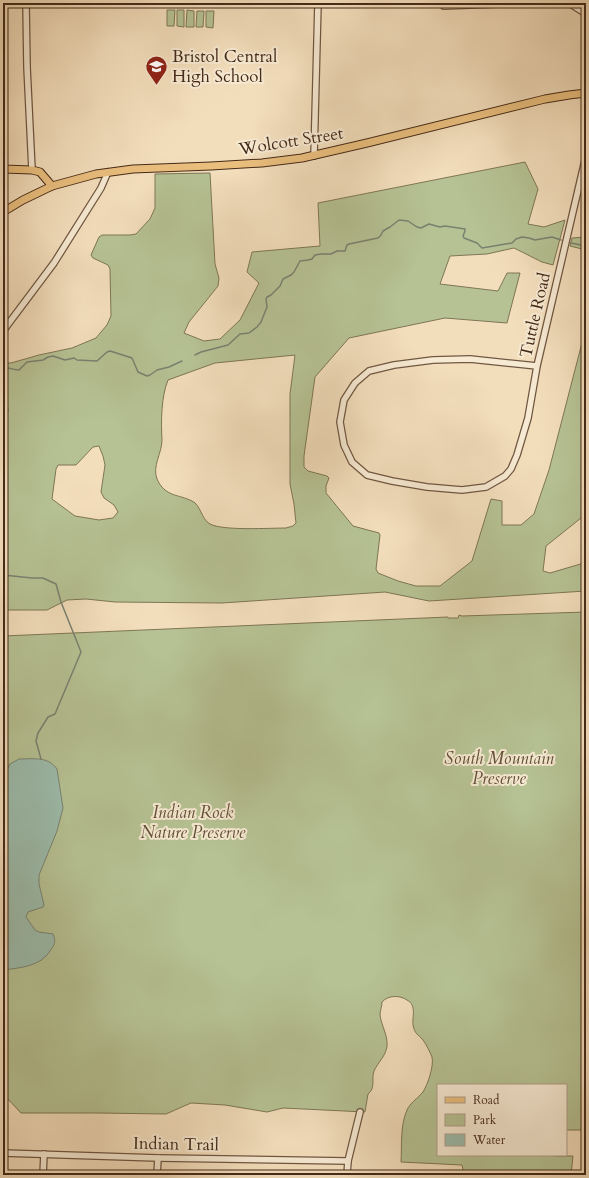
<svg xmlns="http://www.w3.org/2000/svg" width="589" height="1178" font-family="Cardo,serif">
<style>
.green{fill:#b6c294;stroke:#7e7656;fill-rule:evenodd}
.water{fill:#9cbcac;stroke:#798271}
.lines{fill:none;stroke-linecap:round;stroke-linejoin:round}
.stream{stroke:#798271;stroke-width:1.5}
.minor-casing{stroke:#705742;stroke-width:8}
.major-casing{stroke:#452a19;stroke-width:9}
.minor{stroke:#f7ead3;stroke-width:5.5}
.major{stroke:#eabf7e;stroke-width:7}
.labels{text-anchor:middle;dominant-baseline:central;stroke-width:4;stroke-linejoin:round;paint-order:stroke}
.poi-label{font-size:17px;fill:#452a19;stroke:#f7ead3;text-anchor:start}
.street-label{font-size:17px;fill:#452a19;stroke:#f7ead3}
.park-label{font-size:17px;font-style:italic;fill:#615038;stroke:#f7ead3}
</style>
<rect width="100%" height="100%" fill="#f3debc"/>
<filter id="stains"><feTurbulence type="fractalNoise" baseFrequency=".005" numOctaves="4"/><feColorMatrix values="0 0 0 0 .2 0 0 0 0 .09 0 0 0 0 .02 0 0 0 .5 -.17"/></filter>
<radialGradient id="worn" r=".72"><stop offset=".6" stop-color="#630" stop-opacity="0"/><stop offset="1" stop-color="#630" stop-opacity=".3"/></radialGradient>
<g class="green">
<path d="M 167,10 L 175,10 L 174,26 L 167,26 Z"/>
<path d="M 177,10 L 184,10 L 184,27 L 177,26 Z"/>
<path d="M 187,10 L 194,11 L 194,27 L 186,27 Z"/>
<path d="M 197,11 L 204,11 L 203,27 L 196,27 Z"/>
<path d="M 206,11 L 214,11 L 213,28 L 206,27 Z"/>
<path d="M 525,162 L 538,189 L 528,224 L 544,227 L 565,220 L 553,265 L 542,262 L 514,248 L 487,254 L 450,256 L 440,284 L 498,291 L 507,273 L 520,273 L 507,323 L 445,318 L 349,338 L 315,377 L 304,456 L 304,467 L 308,471 L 327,476 L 329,478 L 326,486 L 326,493 L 353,526 L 379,533 L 380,535 L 376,569 L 378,573 L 398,581 L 416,586 L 440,586 L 472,561 L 491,499 L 502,501 L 502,525 L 521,525 L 534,514 L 549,470 L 583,339 L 586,339 L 586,514 L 546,546 L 543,571 L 550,573 L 584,563 L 586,565 L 586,591 L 429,601 L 385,592 L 222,603 L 115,602 L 86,599 L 67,600 L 47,610 L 3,610 L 3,363 L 11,363 L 39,355 L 72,348 L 96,338 L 107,325 L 111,316 L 110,269 L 108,265 L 93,258 L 91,255 L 99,237 L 102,235 L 130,235 L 136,234 L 150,219 L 155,208 L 155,174 L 210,173 L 215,264 L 219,278 L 218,286 L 189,322 L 184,333 L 204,341 L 220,339 L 240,320 L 259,283 L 247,272 L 252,252 L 320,246 L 318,203 ZM 295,355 L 290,394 L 290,484 L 294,504 L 296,523 L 293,526 L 286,528 C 270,528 223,531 210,524 C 201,519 201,505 192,501 C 178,494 165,497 157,479 C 152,466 162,453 162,440 C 161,422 161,397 168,380 L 215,363 ZM 99,446 L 103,456 L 105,465 L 101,492 L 104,498 L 114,505 L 118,512 L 113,518 L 99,520 L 75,516 L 52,499 L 56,469 L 58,465 L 76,465 L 93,447 Z"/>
<path d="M 586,237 L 586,250 L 570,246 L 572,238 Z"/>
<path d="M 586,612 L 586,1130 L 566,1130 L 566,1085 L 438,1085 L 438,1155 L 554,1155 L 555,1156 L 573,1156 L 571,1175 L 464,1175 L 462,1165 L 401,1162 C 402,1145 400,1126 407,1110 C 410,1103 418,1098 423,1092 C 428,1084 434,1066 432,1057 C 430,1052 426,1044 423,1040 C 418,1034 415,1035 413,1025 C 412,1017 417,1005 407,1000 C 400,995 388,995 382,1002 C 382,1006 380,1011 380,1015 C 381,1025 388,1035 387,1046 C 386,1056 378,1062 374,1071 C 371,1079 376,1088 368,1094 L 365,1112 L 283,1108 L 267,1112 L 225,1105 L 191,1103 L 166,1114 L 98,1113 L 21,1113 L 5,1096 L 3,1096 L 3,636 L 448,617 L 448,618 L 458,618 L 459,615 L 462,616 Z"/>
</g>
<path class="water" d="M 19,759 C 33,759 48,756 57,769 L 63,808 L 57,831 L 39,875 L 39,884 L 44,905 L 43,907 L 28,912 L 26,917 L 35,930 L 39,932 L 53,934 C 56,941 55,944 50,951 C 41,966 20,968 3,970 L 3,834 L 6,825 L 7,808 L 6,772 L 10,764 Z"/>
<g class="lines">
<g class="stream">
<path d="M 571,243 L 586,246"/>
<path d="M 195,355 L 201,352 L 228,345 L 240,334 L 249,333 L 257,327 L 261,322 L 267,307 L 266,299 L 267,297 L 271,295 L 280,286 L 283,279 L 291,275 L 294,272 L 300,261 L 308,260 L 312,259 L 315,255 L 321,254 L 331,254 L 337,251 L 345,251 L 347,245 L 349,244 L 378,238 L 381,235 L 383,231 L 390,227 L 399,220 L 408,221 L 417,227 L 421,228 L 429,224 L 440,227 L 445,226 L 465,229 L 465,231 L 463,236 L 464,238 L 477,243 L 482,248 L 512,243 L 516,239 L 522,237 L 529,238 L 535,240 L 552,237 L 561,240"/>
<path d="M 3,368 C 9,367 13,370 19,370 L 27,362 L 43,360 L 48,357 L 53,356 L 65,360 L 74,358 L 77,360 L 97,361 L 107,352 L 110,351 L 132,358 L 138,372 L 147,376 L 150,375 L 157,370 L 169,367 L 182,361"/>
<path d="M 3,402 L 7,407 L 8,410 L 4,422 L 5,443 L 3,450"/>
<path d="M 3,575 L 32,578 L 43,578 L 56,584 L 61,602 L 81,652 L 55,714 L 48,717 L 38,733 L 36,741 L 41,759"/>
</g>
<defs>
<g id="minor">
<path d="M 26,3 L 27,67 L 32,170"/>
<path d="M 569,3 L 586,14"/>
<path d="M 444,6 L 524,3"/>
<path d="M 314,156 L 318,3"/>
<path d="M 3,331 L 54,263 L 101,188 L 108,172"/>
<path d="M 537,366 L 470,359 L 433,360 L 394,365 L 369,371 L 355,383 L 344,400 L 340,422 L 344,445 L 352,462 L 367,475 L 392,481 L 427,487 L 462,490 L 486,487 L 505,476 L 511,469 L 517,455 L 528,418 L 537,366 L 586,156"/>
<path d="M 3,1153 L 158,1158 L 348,1161"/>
<path d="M 43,1175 L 44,1154"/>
<path d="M 157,1175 L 158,1158"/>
<path d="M 347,1175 L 348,1161 L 360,1112"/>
</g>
<g id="major">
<path d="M 3,169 L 32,170 L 40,172 L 52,186"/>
<path d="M 3,212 L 23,200 L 52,186 L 96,174 L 133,169 L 211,166 L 262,163 L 302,158 L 367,143 L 545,99 L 569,95 L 586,93"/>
</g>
</defs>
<use href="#minor" class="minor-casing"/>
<use href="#major" class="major-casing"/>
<use href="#minor" class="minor"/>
<use href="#major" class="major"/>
</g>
<defs>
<symbol id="school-pin" viewBox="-11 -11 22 30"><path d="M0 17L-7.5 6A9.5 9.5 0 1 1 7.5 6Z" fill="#8f2418" stroke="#f7ead3"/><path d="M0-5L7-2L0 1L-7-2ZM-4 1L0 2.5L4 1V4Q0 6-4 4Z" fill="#fff"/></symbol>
</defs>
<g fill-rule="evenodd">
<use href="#school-pin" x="144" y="54" width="25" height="34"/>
</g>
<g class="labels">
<g class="poi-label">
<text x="172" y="56">Bristol Central<tspan x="172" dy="20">High School</tspan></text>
</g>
<g class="street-label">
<text transform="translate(291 141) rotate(-9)">Wolcott Street</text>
<text transform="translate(535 315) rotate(-77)">Tuttle Road</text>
<text transform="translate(176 1144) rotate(1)">Indian Trail</text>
</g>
<g class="park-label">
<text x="499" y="758">South Mountain<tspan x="499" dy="20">Preserve</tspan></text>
<text x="193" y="812">Indian Rock<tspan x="193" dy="20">Nature Preserve</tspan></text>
</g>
</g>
<rect width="589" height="1178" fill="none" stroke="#f3debc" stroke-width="16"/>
<rect x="4" y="4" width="581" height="1170" fill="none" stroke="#452a19" stroke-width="2"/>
<rect x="8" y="8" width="573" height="1162" fill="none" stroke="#452a19"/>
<rect x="437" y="1084" width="130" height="72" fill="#f7ead3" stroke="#b09d89"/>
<rect x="445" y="1097" width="20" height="6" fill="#eabf7e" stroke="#b09d89"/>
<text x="473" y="1104" font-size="12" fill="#452a19">Road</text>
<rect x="445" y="1114" width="20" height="12" fill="#b6c294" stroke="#b09d89"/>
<text x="473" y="1124" font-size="12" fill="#452a19">Park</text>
<rect x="445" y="1134" width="20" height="12" fill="#9cbcac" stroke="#b09d89"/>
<text x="473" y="1144" font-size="12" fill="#452a19">Water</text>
<rect width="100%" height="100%" filter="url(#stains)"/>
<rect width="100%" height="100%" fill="url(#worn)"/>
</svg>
